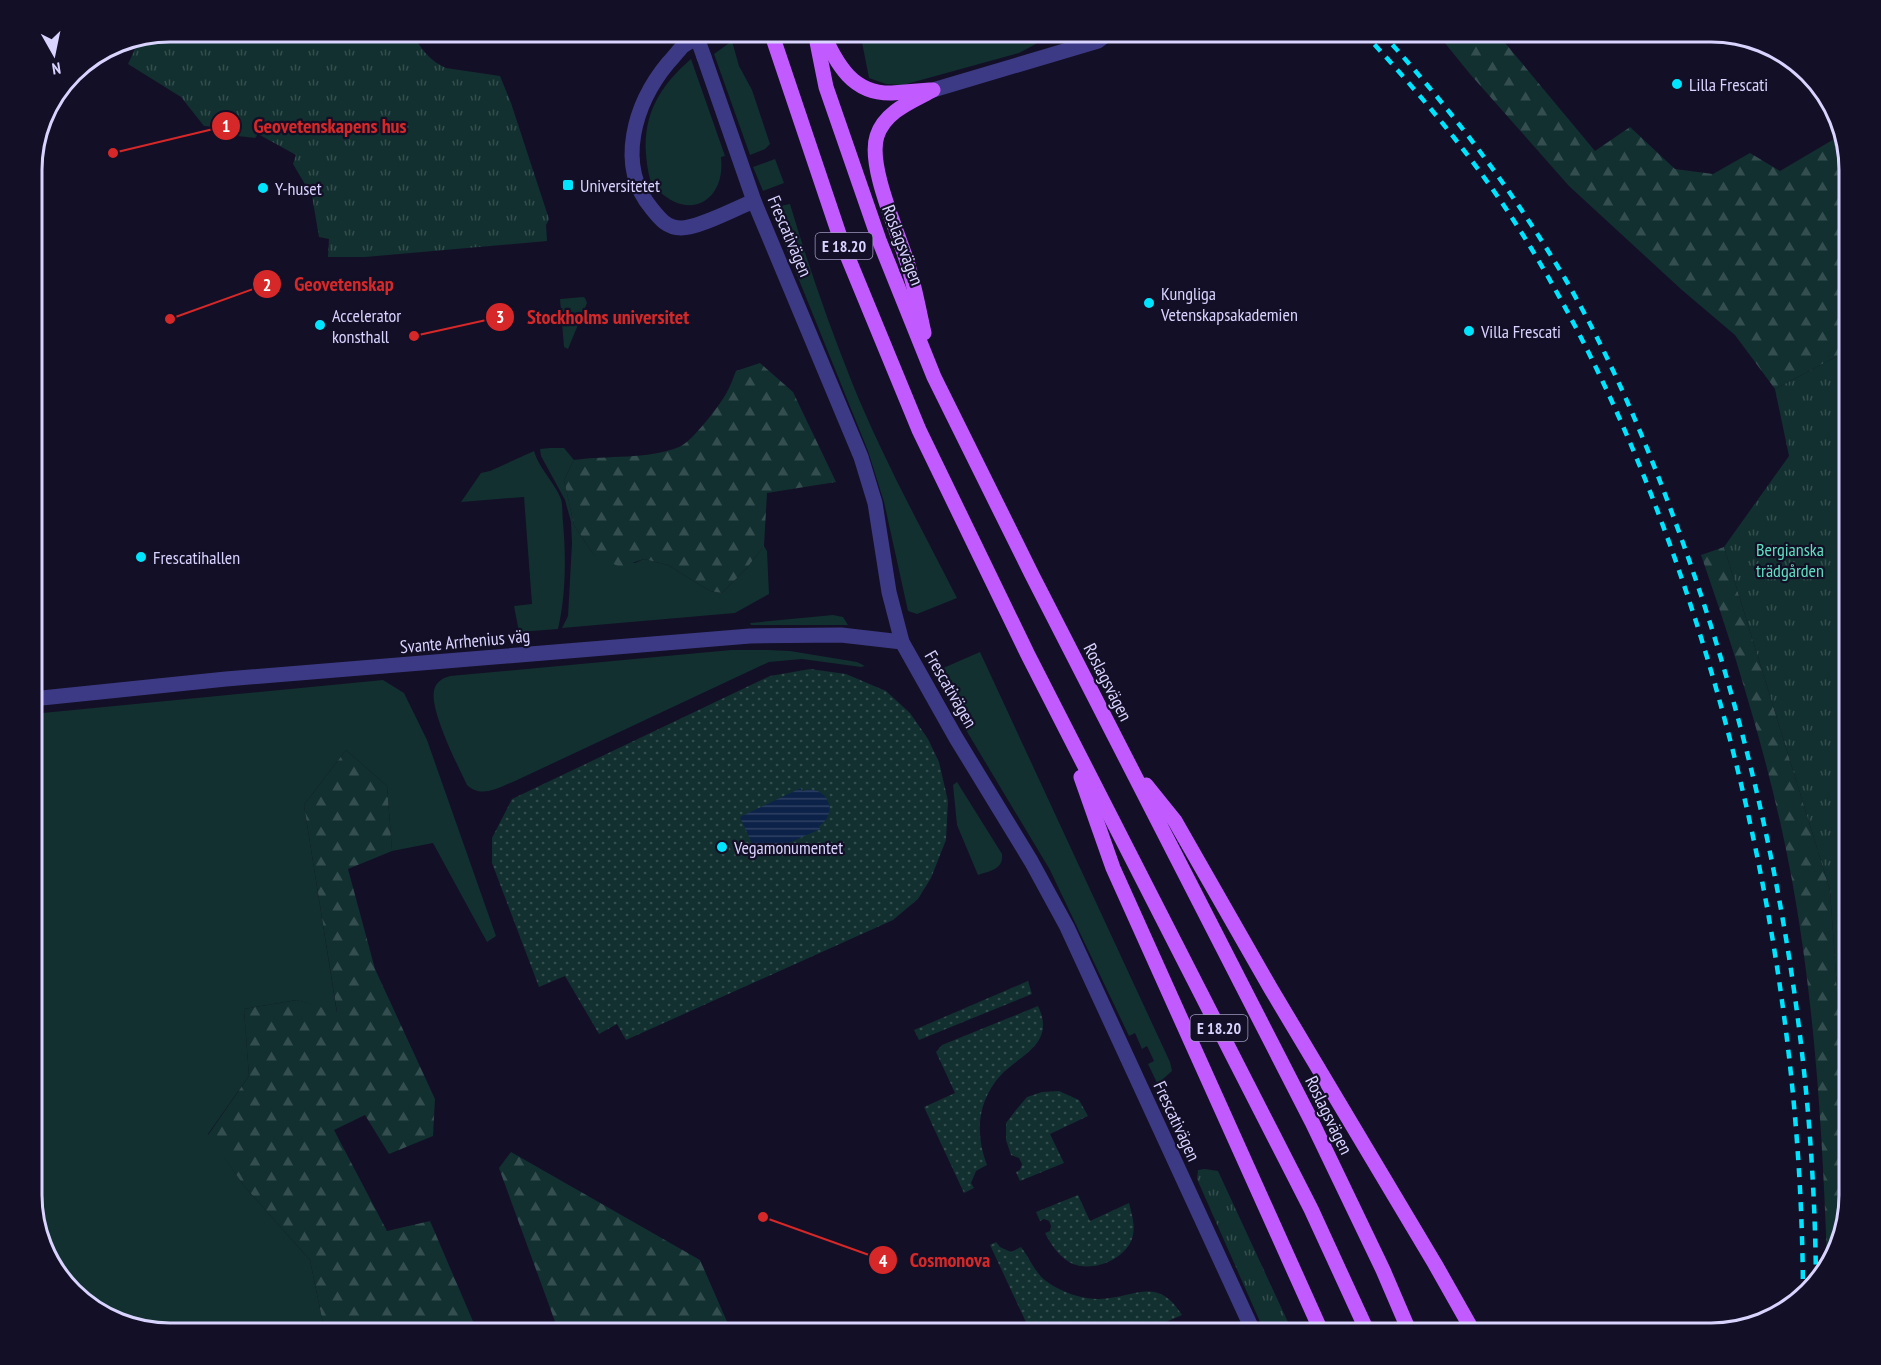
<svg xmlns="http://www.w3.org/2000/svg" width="1881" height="1365" font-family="'PT Sans Narrow',sans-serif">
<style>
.grass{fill:#12302f}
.forest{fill:url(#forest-firs)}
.park{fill:url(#park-tufts)}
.garden{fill:url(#garden-dots)}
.water{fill:url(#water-rules)}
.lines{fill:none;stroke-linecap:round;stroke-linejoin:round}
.minor{stroke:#3d3a85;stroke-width:15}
.tertiary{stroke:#3d3a85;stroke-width:15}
.primary{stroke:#c25bff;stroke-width:15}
.rail{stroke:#00e5ff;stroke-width:4.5;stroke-dasharray:9 8;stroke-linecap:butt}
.tertiary-bridge{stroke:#3d3a85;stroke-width:15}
.poi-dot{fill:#00e5ff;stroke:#130f26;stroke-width:2}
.labels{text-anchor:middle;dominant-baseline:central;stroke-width:4.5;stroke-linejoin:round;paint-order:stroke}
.shield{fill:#130f26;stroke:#9e99be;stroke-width:1.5}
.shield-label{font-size:16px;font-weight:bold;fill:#d9d4ff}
.poi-label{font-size:18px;fill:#d9d4ff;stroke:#130f26;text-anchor:start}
.street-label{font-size:18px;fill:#d9d4ff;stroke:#130f26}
.park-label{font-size:18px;fill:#5fe0c0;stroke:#130f26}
.rim{fill:none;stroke:#d9d4ff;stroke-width:3}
.leader{fill:none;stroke:#d62828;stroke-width:2}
.callout-dot{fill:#d62828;stroke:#130f26;stroke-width:2}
.mark-label{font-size:18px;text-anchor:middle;font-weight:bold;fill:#fff}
.callout-label{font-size:20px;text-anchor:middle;font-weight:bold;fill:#d62828;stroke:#130f26;stroke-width:4.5;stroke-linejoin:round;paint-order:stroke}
</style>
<defs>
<pattern id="forest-firs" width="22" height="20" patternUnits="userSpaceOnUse" patternTransform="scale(1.5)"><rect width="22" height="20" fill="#12302f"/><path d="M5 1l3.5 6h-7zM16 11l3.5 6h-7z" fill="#344d4e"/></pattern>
<pattern id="park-tufts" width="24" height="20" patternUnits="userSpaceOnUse" patternTransform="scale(1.5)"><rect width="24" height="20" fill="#12302f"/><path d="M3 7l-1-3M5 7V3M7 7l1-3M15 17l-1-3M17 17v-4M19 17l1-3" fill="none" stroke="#344d4e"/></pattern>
<pattern id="garden-dots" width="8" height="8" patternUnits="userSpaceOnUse" patternTransform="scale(1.5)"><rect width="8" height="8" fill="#12302f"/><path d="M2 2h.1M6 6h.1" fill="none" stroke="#344d4e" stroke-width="1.8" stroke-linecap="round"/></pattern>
<pattern id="water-rules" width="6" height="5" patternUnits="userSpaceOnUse" patternTransform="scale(1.5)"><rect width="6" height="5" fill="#0c2248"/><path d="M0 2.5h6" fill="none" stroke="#2f4163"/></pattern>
</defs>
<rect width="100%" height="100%" fill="#130f26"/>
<g class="grass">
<path d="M 860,32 L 1052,32 L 1034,45 L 1019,53 L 903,85 L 886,84 L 869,78 Z"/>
<path d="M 732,41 L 739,66 L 752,90 L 770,144 L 765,149 L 750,155 L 714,54 Z"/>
<path d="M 691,59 L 725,156 L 721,157 C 726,200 690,222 658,190 L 655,191 C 649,180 647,167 646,154 C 643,113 661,85 691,59 Z"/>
<path d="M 775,159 L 784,183 L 763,191 L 753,167 Z"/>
<path d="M 790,204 C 808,265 829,325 853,385 C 883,458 921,528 957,598 L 917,614 L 908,611 L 884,502 L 868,451 L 770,208 Z"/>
<path d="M 583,297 L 585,298 L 587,303 L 568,349 L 564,347 L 560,299 Z"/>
<path d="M 550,448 L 564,448 L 574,460 L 564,480 L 569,502 L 574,525 L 594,555 L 635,563 L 644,559 L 668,565 L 710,591 L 722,593 L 746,569 L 764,546 L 767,551 L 769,594 L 735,613 L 562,628 L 568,616 L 572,543 L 571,522 L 565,500 L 541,456 L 540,449 Z"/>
<path d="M 534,451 C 539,469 554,481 561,499 C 563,506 562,515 563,522 C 566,557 566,595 558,629 L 519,632 L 514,606 L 532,604 L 524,497 L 461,502 L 481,473 L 490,471 Z"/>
<path d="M 833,615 L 843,617 L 848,625 L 751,625 L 750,623 Z"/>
<path d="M 731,650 L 768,650 L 790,651 L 857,662 L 865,666 L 861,667 L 802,659 L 769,662 L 515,781 C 499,787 482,799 467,785 C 458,766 430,711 434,691 C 435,683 442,678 450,676 Z"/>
<path d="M 980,652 L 1170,1062 L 1172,1071 L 1163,1079 L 1166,1089 L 1159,1087 L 1148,1064 L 1154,1061 L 1147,1046 L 1142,1049 L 1135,1033 L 1129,1036 L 1050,870 L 963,725 L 934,672 Z"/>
<path d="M 383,680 L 404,693 L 427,740 L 496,936 L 487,942 L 433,843 L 392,851 L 387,786 L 346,750 L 304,805 L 337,1013 L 297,1000 L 244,1009 L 249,1076 L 208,1134 L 245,1187 L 310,1260 L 325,1333 L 170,1333 L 86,1305 L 50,1264 L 32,1204 L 32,714 Z"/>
<path d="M 957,782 L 1002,854 C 1004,869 990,871 978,875 L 957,825 L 953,785 Z"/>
</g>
<g class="forest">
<path d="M 1436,32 L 1496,32 L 1595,151 L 1630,127 L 1675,169 L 1713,174 L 1750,153 L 1780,171 L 1841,135 L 1849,170 L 1849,350 L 1775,389 L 1735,335 L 1682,290 L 1569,186 L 1470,74 Z"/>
<path d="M 760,363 L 793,392 L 836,482 L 767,493 L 764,546 L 746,569 L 722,593 L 710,591 L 668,565 L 644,559 L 620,567 L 594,555 L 574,525 L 564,480 L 574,460 C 608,455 647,460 679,447 C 692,442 720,405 727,392 C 731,385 733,378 736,371 Z"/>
<path d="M 1724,547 L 1830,890 L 1845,1101 L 1849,1197 L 1827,1260 C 1822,1118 1813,974 1783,835 C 1762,739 1733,647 1701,555 Z"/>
<path d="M 346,750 L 387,786 L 392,851 L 348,869 L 375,969 L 435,1099 L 433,1136 L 389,1154 L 365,1115 L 334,1130 L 387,1231 L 430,1221 L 478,1333 L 325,1333 L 310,1260 L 245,1187 L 208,1135 L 249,1076 L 244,1009 L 297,1000 L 337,1012 L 304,805 Z"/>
<path d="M 511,1152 L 700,1260 L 732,1333 L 543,1333 L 557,1327 L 499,1168 Z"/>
</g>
<g class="park">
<path d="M 170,32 L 412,32 C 419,47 431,62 446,68 L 500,76 L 511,103 L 549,219 L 546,225 L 547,241 L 365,257 L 328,257 L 329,239 L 319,237 L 312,196 L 293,164 L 296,155 L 258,134 L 255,138 C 247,137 236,136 229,134 C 220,131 214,126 204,126 L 181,97 L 128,64 L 136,47 L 135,38 Z"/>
<path d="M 1849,350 L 1849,1105 L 1845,1101 L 1830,890 L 1724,547 L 1789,456 L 1775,389 Z"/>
<path d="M 1205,1169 L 1218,1171 L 1293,1333 L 1265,1333 L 1197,1179 L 1198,1170 Z"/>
</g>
<g class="garden">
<path d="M 810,669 L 846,674 L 886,691 L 910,713 L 928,739 L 939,762 L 948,801 L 946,840 L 931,878 L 918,899 L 893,920 L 626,1040 L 617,1024 L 599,1034 L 565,976 L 539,987 L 492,863 L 492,838 L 512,799 L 770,676 Z"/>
<path d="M 1028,981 L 1032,994 L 919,1040 L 914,1030 Z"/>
<path d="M 1038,1006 C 1056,1044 1021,1054 1001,1075 C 977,1101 975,1134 987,1165 L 976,1171 L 971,1183 L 974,1188 L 964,1193 L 924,1107 L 955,1093 L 936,1052 L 942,1045 Z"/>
<path d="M 1059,1091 L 1079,1100 L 1088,1116 L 1050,1134 L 1064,1163 L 1020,1181 L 1016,1172 L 1020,1170 L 1022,1164 L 1019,1158 L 1011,1155 L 1006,1140 L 1006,1123 L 1016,1110 L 1027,1097 L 1042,1092 Z"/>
<path d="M 1078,1195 L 1090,1221 L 1129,1203 C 1132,1215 1136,1227 1132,1239 C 1124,1260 1093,1272 1073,1264 C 1060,1258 1051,1245 1045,1233 L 1050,1231 L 1051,1226 L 1049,1221 L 1044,1219 L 1040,1221 L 1036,1212 Z"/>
<path d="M 996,1242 L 1000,1247 L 1011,1252 L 1021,1247 C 1029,1257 1036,1274 1046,1281 C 1061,1292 1081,1299 1099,1299 C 1135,1298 1157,1275 1182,1315 L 1141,1333 L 1031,1333 L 990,1245 Z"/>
</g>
<path class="water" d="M 801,788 L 802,791 C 827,783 840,813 819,826 L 820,829 L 758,857 L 740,817 Z"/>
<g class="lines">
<g class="minor">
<path d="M 712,32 C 703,36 691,40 683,46 C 678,51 673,58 668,63 C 635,103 615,165 652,209 C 660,219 667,228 681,228 C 699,228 736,208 754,201"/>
<path d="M 933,90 L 1098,41 L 1110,32"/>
<path d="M 32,699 L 226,679 L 750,636 L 841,635 L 902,642"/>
</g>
<path class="tertiary" d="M 704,57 L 754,201 L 861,457 L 875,503 L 889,592 L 902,642 L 956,738 L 1031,861 L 1067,927 L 1254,1333"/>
<g class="primary">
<path d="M 771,32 L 842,243 L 919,430 L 1028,655 L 1311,1209 L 1368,1333"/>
<path d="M 815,32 L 826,87 L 879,240 L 934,377 L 1032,575 L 1312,1122 L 1383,1270 L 1410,1333"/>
<path d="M 822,32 C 837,63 851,94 892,93 C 904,92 917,91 930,90"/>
<path d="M 924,333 C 919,311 915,288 908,265 C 899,234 867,166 877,136 C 885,111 913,101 933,90"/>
<path d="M 1081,777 L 1113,868 L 1322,1333"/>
<path d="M 1146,785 L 1175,821 L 1271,989 L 1435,1264 L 1474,1333"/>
</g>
<g class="rail">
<path d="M 1363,32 C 1425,99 1484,170 1531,248 C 1604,368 1657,498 1699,631 C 1766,846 1802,1069 1803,1294"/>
<path d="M 1381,32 C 1451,109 1514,192 1567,282 C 1615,365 1651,454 1683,543 C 1768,780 1814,1031 1816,1283"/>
</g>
<path class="tertiary-bridge" d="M 695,32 L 704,57"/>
</g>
<g class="poi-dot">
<circle cx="1677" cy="84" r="6"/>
<rect x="562" y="179" width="12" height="12" rx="3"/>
<circle cx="263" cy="188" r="6"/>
<circle cx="1149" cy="303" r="6"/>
<circle cx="320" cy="325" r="6"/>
<circle cx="1469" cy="331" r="6"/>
<circle cx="141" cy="557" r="6"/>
<circle cx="722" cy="847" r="6"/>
</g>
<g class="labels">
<g class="shield">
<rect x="815.5" y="233" width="57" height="26" rx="4.5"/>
<rect x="1190.5" y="1015" width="57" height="26" rx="4.5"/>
</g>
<g class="shield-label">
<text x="844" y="246">E 18.20</text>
<text x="1219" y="1028">E 18.20</text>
</g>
<g class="poi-label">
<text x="1689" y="84">Lilla Frescati</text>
<text x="580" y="185">Universitetet</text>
<text x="275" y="188">Y-huset</text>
<text x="1161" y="293">Kungliga<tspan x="1161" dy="21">Vetenskapsakademien</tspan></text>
<text x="332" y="315">Accelerator<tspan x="332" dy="21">konsthall</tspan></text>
<text x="1481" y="331">Villa Frescati</text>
<text x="153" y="557">Frescatihallen</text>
<text x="734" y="847">Vegamonumentet</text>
</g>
<g class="street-label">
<text transform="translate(790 236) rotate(67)">Frescativägen</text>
<text transform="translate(903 245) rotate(69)">Roslagsvägen</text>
<text transform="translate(465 641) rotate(-5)">Svante Arrhenius väg</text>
<text transform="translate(1108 682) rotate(63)">Roslagsvägen</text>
<text transform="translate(951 689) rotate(60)">Frescativägen</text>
<text transform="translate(1329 1115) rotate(64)">Roslagsvägen</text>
<text transform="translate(1177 1121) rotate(65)">Frescativägen</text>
</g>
<g class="park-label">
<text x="1790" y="549">Bergianska<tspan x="1790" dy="21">trädgården</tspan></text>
</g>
</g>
<path d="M0 0H1881V1365H0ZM170 42H1711A128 128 0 0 1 1839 170V1195A128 128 0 0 1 1711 1323H170A128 128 0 0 1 42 1195V170A128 128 0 0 1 170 42Z" fill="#130f26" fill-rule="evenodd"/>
<path class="rim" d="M170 42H1711A128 128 0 0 1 1839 170V1195A128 128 0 0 1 1711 1323H170A128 128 0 0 1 42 1195V170A128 128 0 0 1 170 42Z"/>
<path class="leader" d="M113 153L226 126M170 319L267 284M414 336L500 317M763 1217L883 1260"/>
<g class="callout-dot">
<circle cx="113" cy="153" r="6"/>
<circle cx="170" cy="319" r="6"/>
<circle cx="414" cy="336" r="6"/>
<circle cx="763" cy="1217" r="6"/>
<circle cx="226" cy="126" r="15"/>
<circle cx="267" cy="284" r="15"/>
<circle cx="500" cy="317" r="15"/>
<circle cx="883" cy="1260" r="15"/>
</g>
<g class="mark-label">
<text x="226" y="132">1</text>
<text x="267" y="291">2</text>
<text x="500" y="323">3</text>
<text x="883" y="1267">4</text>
</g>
<g class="callout-label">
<text x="330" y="133">Geovetenskapens hus</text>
<text x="344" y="291">Geovetenskap</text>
<text x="608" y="324">Stockholms universitet</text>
<text x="950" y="1267">Cosmonova</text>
</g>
<g transform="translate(54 54) rotate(171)" stroke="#130f26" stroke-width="4.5" paint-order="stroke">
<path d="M0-4.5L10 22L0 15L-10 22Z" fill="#d9d4ff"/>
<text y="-9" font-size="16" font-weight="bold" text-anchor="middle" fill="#d9d4ff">N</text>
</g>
</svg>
